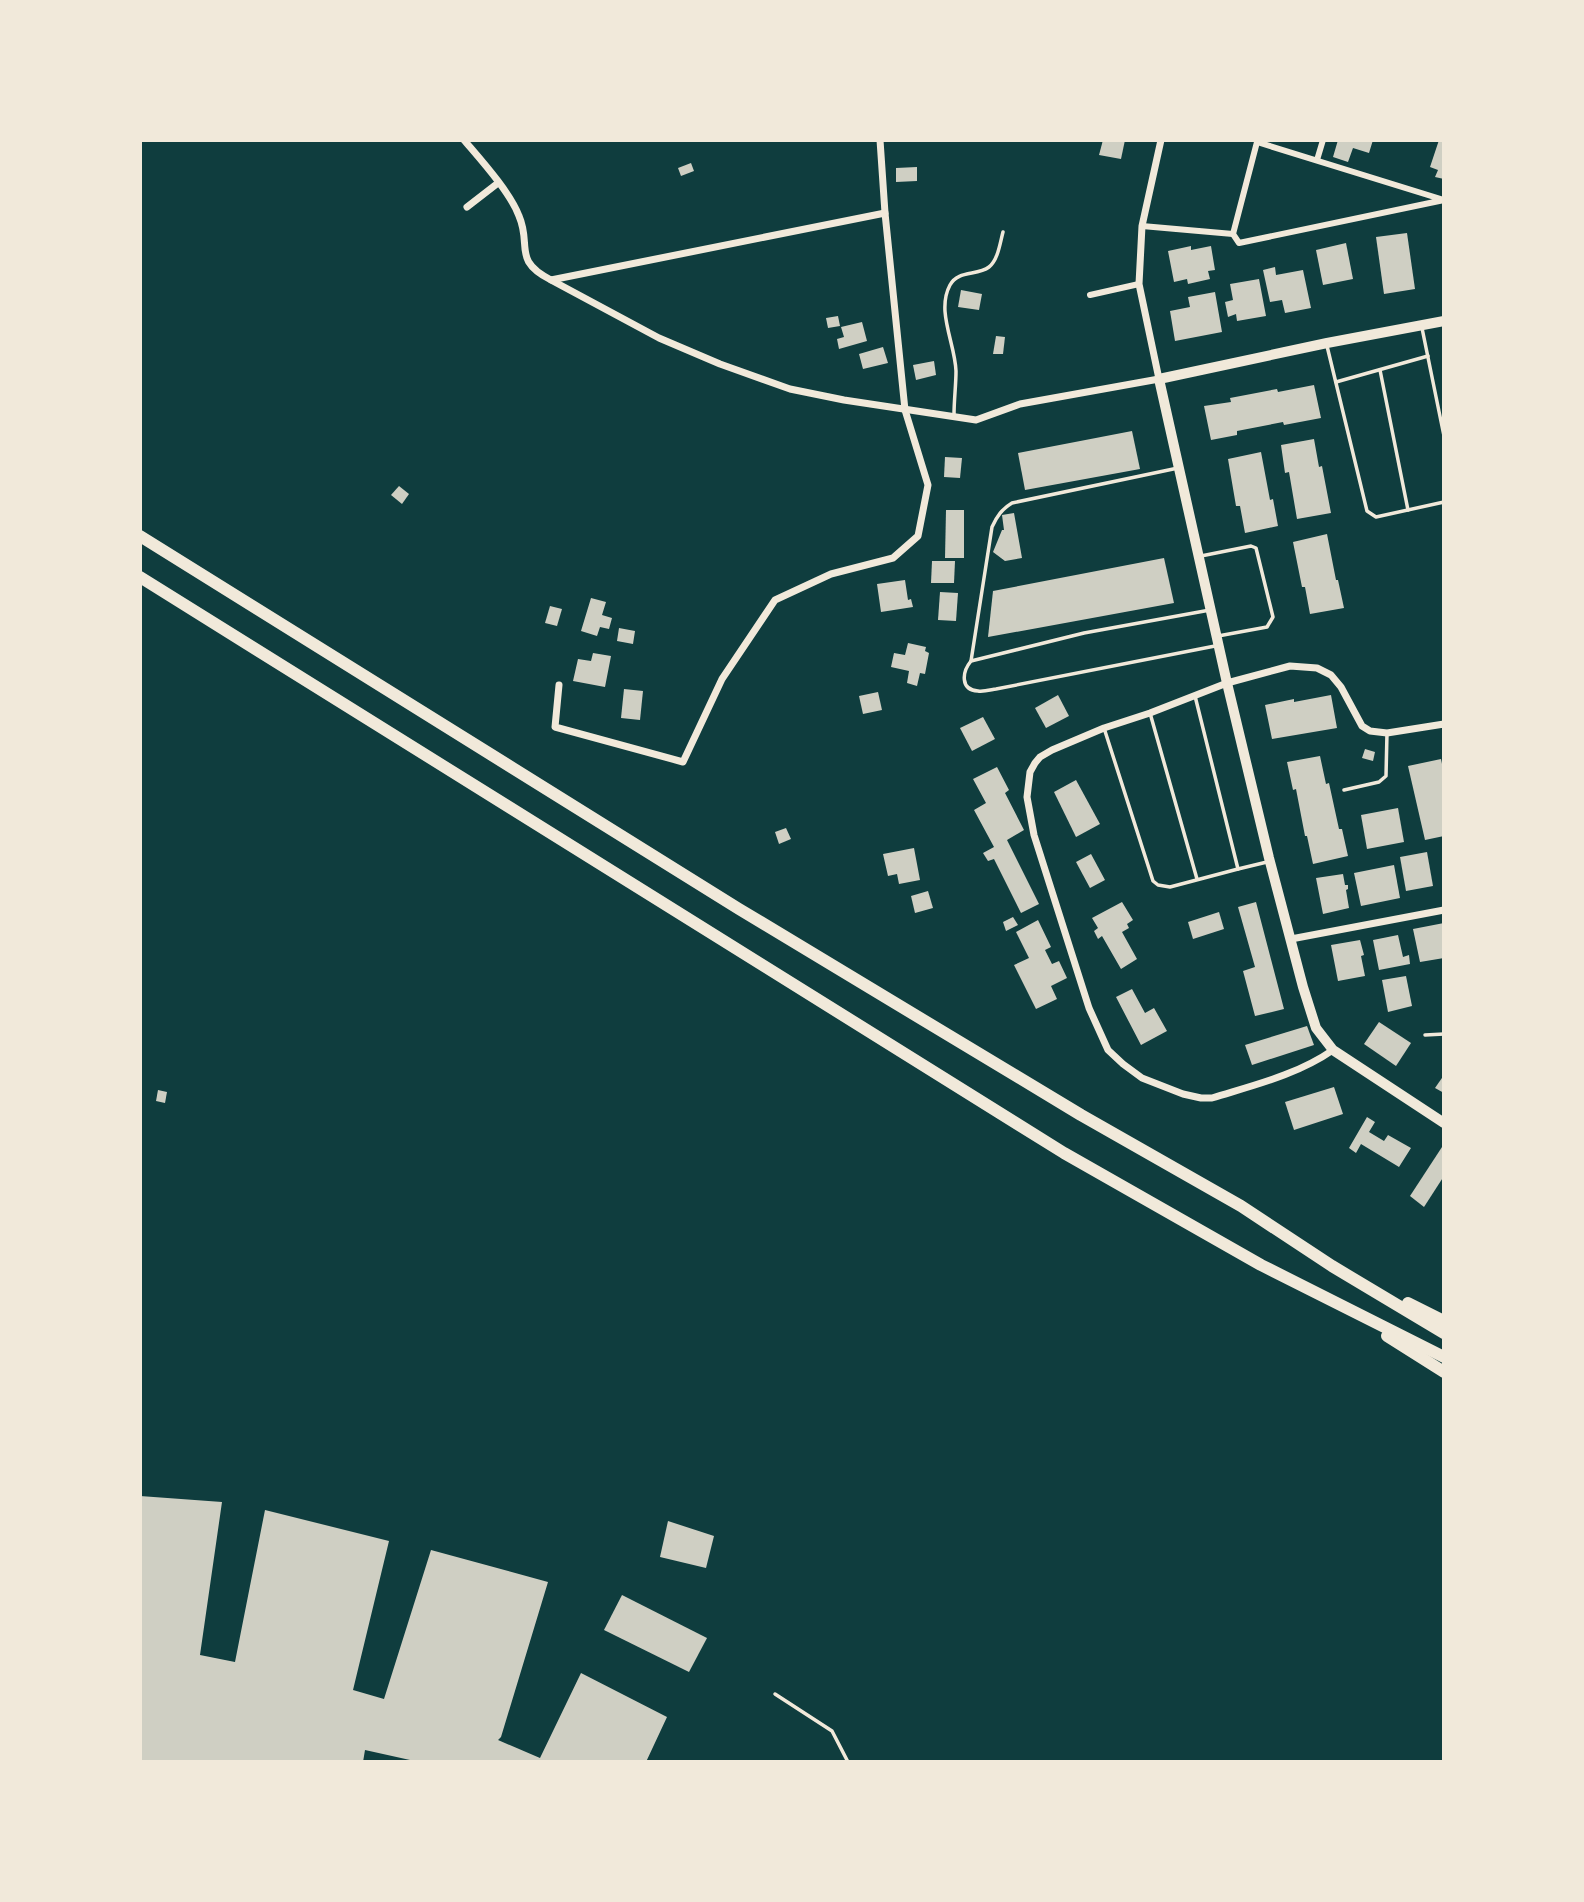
<svg xmlns="http://www.w3.org/2000/svg" width="1584" height="1902" font-family="Poppins,sans-serif">
<style>
.building{fill:#cfcfc3}
.lines{fill:none;stroke-linecap:round;stroke-linejoin:round}
.service{stroke:#f1e9da;stroke-width:3.5}
.pedestrian{stroke:#f1e9da;stroke-width:6}
.minor{stroke:#f1e9da;stroke-width:7}
.tertiary{stroke:#f1e9da;stroke-width:10}
.trunk{stroke:#f1e9da;stroke-width:12}
</style>
<rect width="100%" height="100%" fill="#0f3d3e"/>
<g class="building">
<path d="M 1103,140 L 1125,140 L 1121,159 L 1099,155 Z"/>
<path d="M 1338,140 L 1373,140 L 1369,153 L 1353,148 L 1348,162 L 1333,157 Z"/>
<path d="M 1439,140 L 1444,140 L 1444,179 L 1435,177 L 1438,170 L 1430,167 Z"/>
<path d="M 691,163 L 694,171 L 681,176 L 678,168 Z"/>
<path d="M 917,167 L 917,181 L 896,182 L 896,168 Z"/>
<path d="M 1407,233 L 1415,289 L 1384,294 L 1376,237 Z"/>
<path d="M 1346,243 L 1353,279 L 1323,285 L 1316,250 Z"/>
<path d="M 1191,246 L 1191,250 L 1211,246 L 1215,270 L 1208,271 L 1210,279 L 1188,284 L 1187,279 L 1174,282 L 1168,251 Z"/>
<path d="M 1275,267 L 1276,275 L 1303,270 L 1311,308 L 1285,313 L 1282,300 L 1270,302 L 1263,270 Z"/>
<path d="M 1259,279 L 1266,316 L 1237,321 L 1236,314 L 1228,317 L 1225,302 L 1233,300 L 1230,284 Z"/>
<path d="M 961,290 L 982,294 L 979,310 L 958,307 Z"/>
<path d="M 1215,292 L 1222,332 L 1175,341 L 1170,311 L 1190,307 L 1188,297 Z"/>
<path d="M 838,316 L 840,326 L 828,328 L 826,318 Z"/>
<path d="M 862,322 L 867,341 L 839,349 L 837,339 L 844,337 L 841,327 Z"/>
<path d="M 996,336 L 1005,337 L 1003,354 L 993,354 Z"/>
<path d="M 883,347 L 888,363 L 863,369 L 859,354 Z"/>
<path d="M 934,361 L 936,375 L 916,380 L 913,365 Z"/>
<path d="M 1314,385 L 1321,418 L 1284,425 L 1283,422 L 1237,431 L 1237,435 L 1211,440 L 1204,406 L 1231,402 L 1230,398 L 1277,389 L 1278,392 Z"/>
<path d="M 1132,431 L 1140,469 L 1025,490 L 1018,453 Z"/>
<path d="M 1314,439 L 1319,467 L 1322,466 L 1331,513 L 1297,519 L 1289,472 L 1285,473 L 1281,445 Z"/>
<path d="M 1261,452 L 1270,500 L 1273,499 L 1278,526 L 1245,533 L 1240,506 L 1236,506 L 1228,459 Z"/>
<path d="M 945,457 L 962,458 L 960,478 L 944,477 Z"/>
<path d="M 399,486 L 409,494 L 402,504 L 391,495 Z"/>
<path d="M 946,510 L 964,510 L 964,558 L 945,558 Z"/>
<path d="M 1014,513 L 1022,558 L 1005,561 L 993,552 L 1002,530 L 1004,530 L 1002,515 Z"/>
<path d="M 1327,534 L 1336,580 L 1338,580 L 1344,608 L 1310,614 L 1305,587 L 1302,587 L 1293,542 Z"/>
<path d="M 1164,558 L 1174,603 L 988,637 L 993,591 Z"/>
<path d="M 932,561 L 955,561 L 954,583 L 931,583 Z"/>
<path d="M 905,580 L 908,600 L 911,599 L 913,607 L 881,612 L 877,584 Z"/>
<path d="M 940,592 L 958,593 L 956,621 L 938,620 Z"/>
<path d="M 591,598 L 606,602 L 602,615 L 612,618 L 609,629 L 600,627 L 597,636 L 581,631 Z"/>
<path d="M 550,606 L 562,609 L 557,626 L 545,623 Z"/>
<path d="M 619,628 L 635,631 L 633,644 L 617,641 Z"/>
<path d="M 908,643 L 926,647 L 925,651 L 929,653 L 925,674 L 920,673 L 917,686 L 907,683 L 909,671 L 891,667 L 894,653 L 905,655 Z"/>
<path d="M 593,653 L 611,656 L 605,687 L 573,681 L 578,659 L 591,661 Z"/>
<path d="M 624,689 L 643,691 L 640,720 L 621,718 Z"/>
<path d="M 878,692 L 882,710 L 863,714 L 859,696 Z"/>
<path d="M 1058,695 L 1069,716 L 1046,728 L 1035,708 Z"/>
<path d="M 1331,695 L 1337,728 L 1272,739 L 1265,705 L 1294,699 L 1294,702 Z"/>
<path d="M 983,717 L 995,739 L 972,751 L 960,728 Z"/>
<path d="M 1365,749 L 1375,752 L 1373,761 L 1362,758 Z"/>
<path d="M 1320,756 L 1326,784 L 1329,783 L 1339,829 L 1342,829 L 1348,856 L 1313,864 L 1307,836 L 1305,836 L 1296,789 L 1293,790 L 1287,762 Z"/>
<path d="M 1441,759 L 1444,774 L 1444,836 L 1425,840 L 1408,766 Z"/>
<path d="M 997,767 L 1009,790 L 1005,793 L 1024,830 L 1007,840 L 1039,904 L 1021,913 L 994,859 L 988,861 L 983,853 L 994,847 L 974,810 L 986,803 L 973,779 Z"/>
<path d="M 1076,780 L 1100,824 L 1076,837 L 1054,792 Z"/>
<path d="M 1398,808 L 1404,842 L 1367,849 L 1361,815 Z"/>
<path d="M 786,828 L 791,839 L 779,844 L 775,832 Z"/>
<path d="M 914,848 L 920,880 L 899,884 L 897,874 L 888,876 L 883,854 Z"/>
<path d="M 1427,852 L 1433,886 L 1406,891 L 1400,857 Z"/>
<path d="M 1091,854 L 1105,880 L 1090,888 L 1076,862 Z"/>
<path d="M 1394,865 L 1400,898 L 1361,906 L 1354,873 Z"/>
<path d="M 1343,874 L 1345,885 L 1348,885 L 1348,889 L 1346,890 L 1349,908 L 1323,914 L 1316,878 Z"/>
<path d="M 928,891 L 933,908 L 915,913 L 911,896 Z"/>
<path d="M 1122,902 L 1133,920 L 1127,924 L 1129,928 L 1122,932 L 1137,959 L 1121,969 L 1102,936 L 1098,939 L 1094,931 L 1098,928 L 1092,918 Z"/>
<path d="M 1256,902 L 1284,1009 L 1255,1016 L 1243,971 L 1255,967 L 1238,907 Z"/>
<path d="M 1219,912 L 1224,929 L 1193,939 L 1188,922 Z"/>
<path d="M 1013,917 L 1018,925 L 1006,931 L 1003,922 Z"/>
<path d="M 1038,920 L 1051,947 L 1045,950 L 1052,964 L 1059,961 L 1067,978 L 1051,986 L 1057,999 L 1036,1009 L 1014,965 L 1029,958 L 1016,932 Z"/>
<path d="M 1444,923 L 1444,958 L 1420,962 L 1413,929 Z"/>
<path d="M 1398,935 L 1403,957 L 1409,955 L 1410,964 L 1379,970 L 1373,940 Z"/>
<path d="M 1360,940 L 1364,955 L 1361,956 L 1365,976 L 1338,981 L 1331,945 Z"/>
<path d="M 1406,976 L 1412,1006 L 1388,1012 L 1382,980 Z"/>
<path d="M 1132,989 L 1145,1013 L 1154,1008 L 1167,1031 L 1141,1045 L 1116,997 Z"/>
<path d="M 1379,1022 L 1411,1043 L 1396,1066 L 1364,1044 Z"/>
<path d="M 1307,1026 L 1314,1045 L 1252,1065 L 1245,1045 Z"/>
<path d="M 1444,1075 L 1444,1093 L 1435,1088 Z"/>
<path d="M 1334,1087 L 1343,1114 L 1294,1130 L 1285,1102 Z"/>
<path d="M 158,1090 L 167,1092 L 165,1103 L 156,1101 Z"/>
<path d="M 1367,1117 L 1375,1122 L 1369,1132 L 1384,1141 L 1388,1135 L 1411,1148 L 1399,1167 L 1361,1144 L 1356,1153 L 1349,1148 Z"/>
<path d="M 1442,1147 L 1444,1148 L 1444,1176 L 1424,1207 L 1410,1196 Z"/>
<path d="M 140,1496 L 222,1502 L 200,1655 L 235,1662 L 265,1510 L 389,1541 L 353,1690 L 384,1699 L 431,1550 L 548,1582 L 501,1737 L 498,1740 L 540,1758 L 581,1673 L 667,1717 L 646,1762 L 409,1762 L 410,1760 L 365,1750 L 363,1762 L 140,1762 Z"/>
<path d="M 668,1521 L 714,1536 L 706,1568 L 660,1557 Z"/>
<path d="M 622,1595 L 707,1638 L 689,1672 L 604,1630 Z"/>
</g>
<g class="lines">
<g class="service">
<path d="M 1422,328 L 1444,436"/>
<path d="M 1327,346 L 1367,511 L 1376,517 L 1444,502"/>
<path d="M 1380,370 L 1408,510"/>
<path d="M 1336,382 L 1428,356"/>
<path d="M 954,415 C 954,400 956,385 956,371 C 955,343 936,311 950,285 C 958,270 977,276 989,267 C 998,260 1000,243 1003,232"/>
<path d="M 1201,556 L 1251,546 L 1256,548 L 1273,617 L 1267,627 L 1218,636"/>
<path d="M 1210,610 L 1084,633 L 971,661 C 962,672 960,690 978,691 C 983,692 990,690 996,689 L 1215,646"/>
<path d="M 971,661 L 992,527 C 997,516 1002,509 1012,503 L 1178,468"/>
<path d="M 1150,713 L 1197,879"/>
<path d="M 1104,728 L 1153,881 L 1158,885 L 1170,887 L 1238,869 L 1195,696"/>
<path d="M 1344,790 L 1379,782 L 1386,776 L 1387,733"/>
<path d="M 1238,869 L 1267,862"/>
<path d="M 1425,1035 L 1444,1034"/>
<path d="M 775,1694 L 832,1731 L 848,1762"/>
</g>
<g class="pedestrian">
<path d="M 1317,160 L 1323,140"/>
<path d="M 1444,200 L 1257,142 L 1233,234 L 1239,243 L 1444,200"/>
<path d="M 1142,226 L 1233,234"/>
<path d="M 1090,295 L 1139,284"/>
</g>
<g class="minor">
<path d="M 464,140 C 481,160 510,192 519,216 C 532,246 512,260 551,280 L 885,213"/>
<path d="M 467,207 L 498,183"/>
<path d="M 551,280 L 659,338 L 720,364 L 790,389 L 844,400 L 976,420 L 1020,404 L 1159,379 L 1139,284 L 1142,226 L 1161,140"/>
<path d="M 559,685 L 555,727 L 683,762 L 722,679 L 775,600 L 831,574 L 893,558 L 918,536 L 928,485 L 905,410 L 885,213 L 880,140"/>
<path d="M 1291,939 L 1444,910"/>
<path d="M 1333,1050 C 1297,1075 1254,1085 1212,1098 L 1201,1098 L 1183,1094 L 1142,1078 L 1123,1064 L 1108,1050 L 1089,1008 L 1034,835 L 1027,797 L 1030,772 L 1035,763 L 1040,757 L 1052,750 L 1104,728 L 1150,713 L 1227,683 L 1290,666 L 1317,668 L 1331,675 L 1341,687 L 1362,726 L 1370,731 L 1387,733 L 1444,724"/>
</g>
<path class="tertiary" d="M 1444,321 L 1327,343 L 1159,379 L 1227,683 L 1269,858 L 1303,987 L 1316,1028 L 1333,1050 L 1444,1123"/>
<g class="trunk">
<path d="M 140,536 L 739,909 L 1081,1115 L 1241,1206 L 1332,1266 L 1444,1333"/>
<path d="M 140,577 L 1064,1153 L 1261,1265 L 1444,1357"/>
<path d="M 1408,1303 L 1444,1321"/>
<path d="M 1387,1336 L 1444,1372"/>
</g>
</g>
<rect width="1584" height="1902" fill="none" stroke="#f1e9da" stroke-width="284"/>
</svg>
